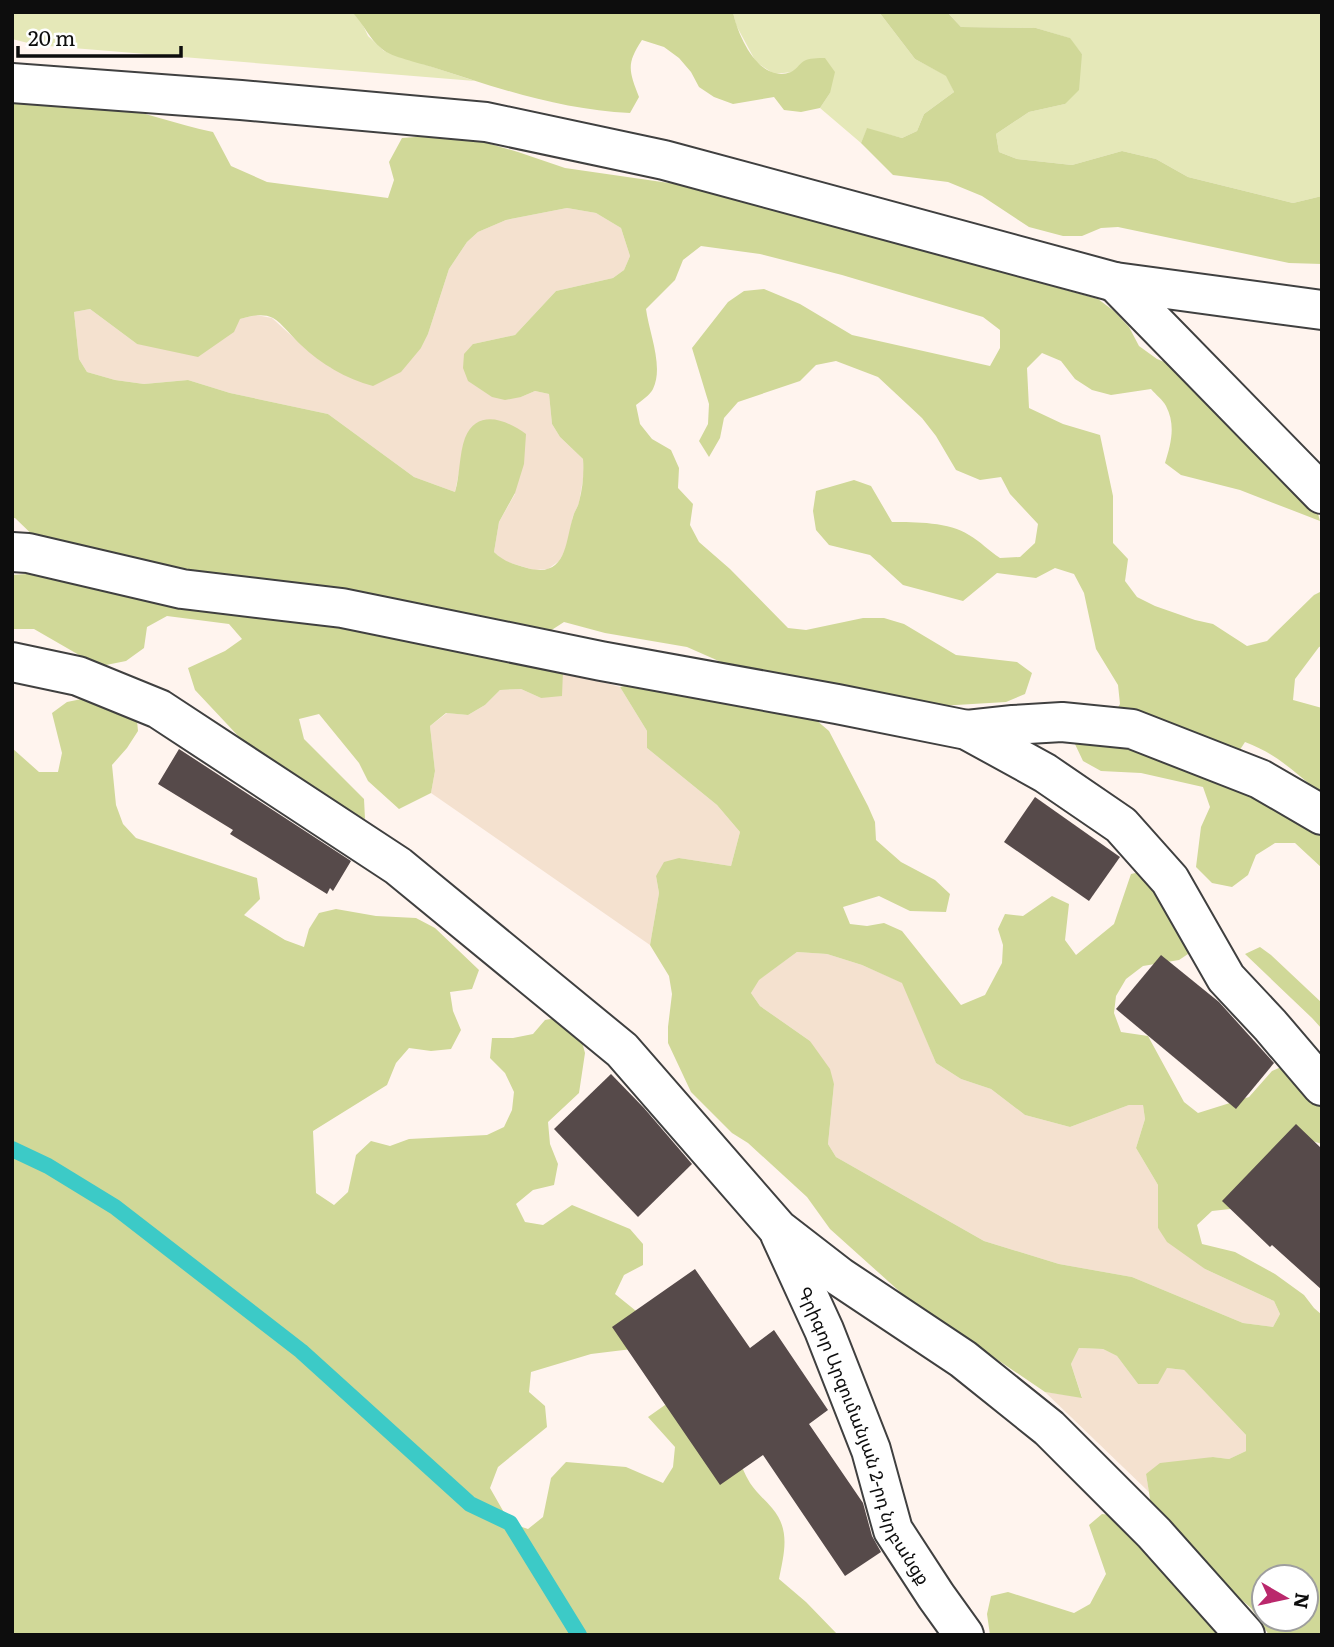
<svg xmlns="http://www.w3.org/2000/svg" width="1334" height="1647" font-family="Literata,'Noto Sans Armenian',serif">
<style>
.farmland{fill:#f4e1cf}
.green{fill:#e5e8b8}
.forest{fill:#d0d898;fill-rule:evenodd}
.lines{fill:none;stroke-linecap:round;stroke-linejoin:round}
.stream{stroke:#3ccac7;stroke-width:16}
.building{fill:#564a4a}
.minor-casing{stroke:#404040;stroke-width:42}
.tertiary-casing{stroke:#404040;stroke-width:42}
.minor{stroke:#fff;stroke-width:38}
.tertiary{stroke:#fff;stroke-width:38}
.labels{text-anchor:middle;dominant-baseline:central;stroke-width:7;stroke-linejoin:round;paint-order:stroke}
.street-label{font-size:18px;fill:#0d0d0d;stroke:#fff}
</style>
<rect width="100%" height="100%" fill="#fff4ee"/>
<g class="farmland">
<path d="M 567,208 L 596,213 L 621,228 L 630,256 L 624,270 L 613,278 L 556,291 L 515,335 L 473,344 L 521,397 L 535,391 L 549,394 L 552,424 L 560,437 L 583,459 L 584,473 L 579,503 L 573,516 L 567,547 L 559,561 L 548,569 L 534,570 L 504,561 L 494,552 L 499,522 L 515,494 L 466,437 L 455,492 L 414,477 L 328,414 L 230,393 L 188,380 L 144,384 L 115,380 L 87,372 L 79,359 L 74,312 L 90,309 L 137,344 L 256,315 L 272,318 L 306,349 L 331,368 L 421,348 L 428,334 L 449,269 L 467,242 L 478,232 L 506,220 Z"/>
<path d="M 563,671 L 620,687 L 647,731 L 647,748 L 717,805 L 740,832 L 731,866 L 679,858 L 656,876 L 659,893 L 650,945 L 431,793 L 435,771 L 430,726 L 447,713 L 468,715 L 485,705 L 500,690 L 521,689 L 541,698 Z"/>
<path d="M 797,952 L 827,954 L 862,965 L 903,983 L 936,1063 L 961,1079 L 991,1089 L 1025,1115 L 1070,1127 L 1129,1105 L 1143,1105 L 1145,1119 L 1136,1148 L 1158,1185 L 1158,1228 L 1205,1269 L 1274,1301 L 1280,1314 L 1273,1327 L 1243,1323 L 1132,1277 L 1059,1264 L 984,1241 L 836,1157 L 828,1144 L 834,1084 L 810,1041 L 760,1006 L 751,993 L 758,980 Z"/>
<path d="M 1079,1348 L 1103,1349 L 1117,1356 L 1138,1384 L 1167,1368 L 1184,1370 L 1246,1435 L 1246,1451 L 1229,1459 L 1213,1457 L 1146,1474 L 1149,1492 L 1045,1392 L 1082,1397 L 1071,1364 Z"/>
</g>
<g class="green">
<path d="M 12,12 L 352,12 L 361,21 L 368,36 L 384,51 L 475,81 L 36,45 L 12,39 Z"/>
<path d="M 733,12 L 879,12 L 915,59 L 947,76 L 954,92 L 924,114 L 917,131 L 902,138 L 867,129 L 861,143 L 820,108 L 830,93 L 792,72 L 774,74 L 756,62 L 736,25 Z"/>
<path d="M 947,12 L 1322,12 L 1322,196 L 1293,203 L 1188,177 L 1156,159 L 1122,151 L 1072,165 L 1017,159 L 999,152 L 996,134 L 1029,112 L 1065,104 L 1082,54 L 1069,38 L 1036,28 L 961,27 Z"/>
</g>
<g class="forest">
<path d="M 352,12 L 733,12 C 738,37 760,84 791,72 C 796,70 799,64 804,61 C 809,58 818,58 825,58 L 835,72 L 830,93 L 820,108 L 801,112 L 784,110 L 774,97 L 733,104 L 714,97 L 699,87 L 691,72 L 679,58 L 664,47 L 642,40 C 626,64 629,71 639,97 L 630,113 C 561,110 497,88 432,67 C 420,63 391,57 382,49 C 369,39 364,24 352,12 Z"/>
<path d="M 879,12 L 947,12 L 961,27 L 1036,28 L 1070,38 L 1082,54 L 1079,90 L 1065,104 L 1029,112 L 996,134 L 999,152 L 1017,159 L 1072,165 L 1122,151 L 1156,159 L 1188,177 L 1293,203 L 1322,196 L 1322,264 L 1289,263 L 1118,227 L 1101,228 L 1082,236 L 1063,236 L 1029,227 L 982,196 L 948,182 L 893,175 L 861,143 L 867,128 L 902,138 L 917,131 L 924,114 L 954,92 L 946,76 L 915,59 Z"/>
<path d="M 12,99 C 43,101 75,102 106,106 C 142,110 177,125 213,132 L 231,166 L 267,182 L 388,198 L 394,180 L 389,162 L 402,138 L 442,135 L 480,141 L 518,152 L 565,168 L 752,195 L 896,243 L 1098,299 L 1114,311 L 1129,327 L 1139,346 L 1157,359 L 1197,375 L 1314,499 L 1320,521 L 1240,490 L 1181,475 L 1165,463 C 1171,444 1176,425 1166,406 C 1163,400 1156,395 1151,389 L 1111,395 L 1092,390 L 1075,379 L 1061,361 L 1042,353 L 1027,368 L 1029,408 L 1063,424 L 1100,435 L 1113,496 L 1113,543 L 1128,559 L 1125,581 L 1137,597 L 1155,606 L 1195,620 L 1213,624 L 1247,646 L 1267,641 L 1314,595 L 1322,591 L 1322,646 L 1319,647 L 1295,679 L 1293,700 L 1322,708 L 1322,795 C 1296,773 1277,754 1245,742 L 1234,759 L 1322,823 L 1322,868 L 1295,843 L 1275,843 L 1256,855 L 1248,875 L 1232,887 L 1212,883 L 1196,867 L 1201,827 L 1210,807 L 1203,787 L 1141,773 L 1101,771 L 1083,761 L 1074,742 L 1110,721 L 1120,704 L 1118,685 L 1096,649 L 1084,593 L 1074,574 L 1055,568 L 1036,578 L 997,573 L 963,601 L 903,585 L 870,555 L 829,545 L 816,530 L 813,511 L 816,491 L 854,480 L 871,486 L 892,522 C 915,522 950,522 969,535 C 980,541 989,551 1000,558 L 1020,557 L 1035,543 L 1038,524 L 1010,494 L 1001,477 L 980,480 L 956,470 L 936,436 L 922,418 L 878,377 L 836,361 L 816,365 L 800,381 L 738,402 L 724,418 L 720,438 L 709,457 L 699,441 L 708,424 L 709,404 L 692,348 L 728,302 L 744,291 L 764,289 L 800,304 L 852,335 L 990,366 L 1000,348 L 1000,330 L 983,317 L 842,275 L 760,254 L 701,246 L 683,260 L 675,280 L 646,309 C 649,333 664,366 653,389 C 650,395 641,401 636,405 L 640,424 L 652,439 L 671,450 L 679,468 L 678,488 L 693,504 L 690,525 L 699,542 L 730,569 L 788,628 L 806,630 L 863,618 L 884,618 L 904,624 L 956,655 L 1017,662 L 1032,673 L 1025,694 L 1006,702 L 939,706 L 755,677 L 687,647 L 605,633 L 564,622 L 547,633 L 563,671 L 562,696 L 541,698 L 521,689 L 500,690 L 485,705 L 468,715 L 446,713 L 430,726 L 435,771 L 431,793 L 399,809 L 368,781 L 359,763 L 319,714 L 299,719 L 304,739 L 364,799 L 365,819 L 325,800 L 241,739 L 195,690 L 188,668 L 225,651 L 242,639 L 229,624 L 167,616 L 147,627 L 144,648 L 126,661 L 106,665 L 86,659 L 34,629 L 12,629 L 12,575 L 41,573 L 44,546 L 15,518 L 12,518 ZM 567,208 L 596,213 L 621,228 L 630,256 L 624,270 L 613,278 L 556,291 L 515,335 L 473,344 L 464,354 L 463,368 L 468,381 L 492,397 L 505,400 L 521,397 L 535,391 L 549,394 L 552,424 L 560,437 L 583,459 C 584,473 583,487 579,502 C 578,507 574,512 573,517 C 565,542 567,579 527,568 C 514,564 504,562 494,552 L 499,522 L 515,493 L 524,464 L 526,434 C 507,420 477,408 465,438 C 459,454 460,476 455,492 L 414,477 L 328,414 L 230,393 L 188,380 L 144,384 L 115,380 L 87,372 L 79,359 L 74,312 L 90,309 L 137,344 L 198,357 L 234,332 L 240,319 C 250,316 263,313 273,318 C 282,323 293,338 301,345 C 321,364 346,379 373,386 L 401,372 L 421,348 L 428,334 L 449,269 L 467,242 L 478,232 L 506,220 Z"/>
<path d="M 652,680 L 802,708 L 829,731 L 868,806 L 875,822 L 876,840 L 901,862 L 935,880 L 950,894 L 946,912 L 910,911 L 879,896 L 843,907 L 850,924 L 867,926 L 884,923 L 902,931 L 961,1005 L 985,995 L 1002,963 L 1003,945 L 998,929 L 1005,914 L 1023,916 L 1052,896 L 1069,904 L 1065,940 L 1076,955 L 1114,924 L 1131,874 L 1149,870 L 1194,950 L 1179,960 L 1143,966 L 1126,979 L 1116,996 L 1114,1013 L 1121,1032 L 1148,1036 L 1184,1102 L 1198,1113 L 1249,1097 L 1272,1071 L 1288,1064 L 1322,1104 L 1322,1144 L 1309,1140 L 1245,1200 L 1230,1209 L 1212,1211 L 1197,1225 L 1202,1244 L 1235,1252 L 1275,1274 L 1304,1295 L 1314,1308 L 1322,1315 L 1322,1635 L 1269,1635 L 1251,1608 L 1237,1596 L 1222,1603 L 1231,1635 L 990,1635 L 987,1614 L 991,1596 L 1008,1592 L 1074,1613 L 1090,1604 L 1106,1574 L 1089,1525 L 1102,1514 L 1137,1518 L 1152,1511 L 1146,1474 L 1160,1463 L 1213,1457 L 1229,1459 L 1246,1451 L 1246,1435 L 1184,1370 L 1167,1368 L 1158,1384 L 1138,1384 L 1117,1356 L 1103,1349 L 1079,1348 L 1071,1364 L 1082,1398 L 1045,1392 L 908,1299 L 830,1229 L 807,1197 L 748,1143 L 732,1133 L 691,1092 L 668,1043 L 668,1027 L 672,994 L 669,976 L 650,945 L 659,893 L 656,876 L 664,862 L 679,858 L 731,866 L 740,832 L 717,805 L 647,748 L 647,731 L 620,687 ZM 797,952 L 827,954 L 862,965 L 902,983 L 936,1063 L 961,1079 L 991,1089 L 1025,1115 L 1070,1127 L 1129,1105 L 1143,1105 L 1145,1119 L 1136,1148 L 1158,1185 L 1158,1228 L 1167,1242 L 1205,1269 L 1274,1301 L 1280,1314 L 1273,1327 L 1243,1323 L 1132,1277 L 1059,1264 L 984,1241 L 836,1157 L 828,1144 L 834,1084 L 830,1069 L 810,1041 L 760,1006 L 751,993 L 759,980 ZM 1264,1577 L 1306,1577 L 1306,1619 L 1264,1619 Z"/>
<path d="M 101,695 L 136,710 L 138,731 L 127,748 L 112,765 L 116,805 L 123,824 L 136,838 L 257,878 L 260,899 L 244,915 L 285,940 L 304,947 L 309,929 L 319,913 L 336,909 L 376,916 L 416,918 L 435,928 L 479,970 L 472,989 L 450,992 L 453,1011 L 461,1030 L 451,1049 L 431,1051 L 409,1048 L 396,1063 L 387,1085 L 313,1131 L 316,1193 L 334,1205 L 348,1192 L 356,1155 L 371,1141 L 390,1146 L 409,1139 L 487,1135 L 504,1127 L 512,1110 L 514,1092 L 505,1073 L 490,1058 L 492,1038 L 513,1038 L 533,1034 L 545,1020 L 566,1016 L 579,1031 L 585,1053 L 579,1093 L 548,1122 L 550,1144 L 558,1164 L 554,1185 L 533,1190 L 516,1204 L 525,1222 L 543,1225 L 572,1205 L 630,1229 L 643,1244 L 643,1265 L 624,1275 L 615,1294 L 646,1319 L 632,1349 L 591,1354 L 531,1372 L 529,1392 L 545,1406 L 547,1427 L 498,1467 L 490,1488 L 510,1523 L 528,1529 L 543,1517 L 551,1478 L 566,1462 L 626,1467 L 663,1483 L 673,1467 L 675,1447 L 648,1417 L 665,1405 L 728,1422 C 734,1442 739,1465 750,1483 C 756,1492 765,1500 772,1508 C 791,1530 784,1553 779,1579 L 806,1602 L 838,1635 L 12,1635 L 12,748 L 39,772 L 58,772 L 62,753 L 52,713 L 67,702 Z"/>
<path d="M 1260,947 L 1271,955 L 1322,1003 L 1322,1029 L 1312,1018 L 1245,954 Z"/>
</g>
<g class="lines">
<path class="stream" d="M 12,1149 L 48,1166 L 115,1207 L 301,1351 L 470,1504 L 510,1523 L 579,1635"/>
</g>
<g class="building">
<path d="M 179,749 L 351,861 L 333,891 L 330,888 L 327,894 L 230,834 L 233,830 L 158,784 Z"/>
<path d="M 1035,797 L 1120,857 L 1089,901 L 1004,842 Z"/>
<path d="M 1161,955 L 1219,1002 L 1274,1063 L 1236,1109 L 1116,1009 Z"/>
<path d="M 611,1074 L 644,1108 L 692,1164 L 638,1217 L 554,1129 Z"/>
<path d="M 1296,1124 L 1322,1149 L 1322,1290 L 1272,1245 L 1270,1247 L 1222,1201 Z"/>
<path d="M 695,1269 L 750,1348 L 774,1330 L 828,1410 L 809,1424 L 863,1503 L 872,1536 L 881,1552 L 845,1576 L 763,1455 L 720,1485 L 612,1327 Z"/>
</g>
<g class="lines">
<defs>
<g id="minor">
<path d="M 1115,282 L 1322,494"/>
<path d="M 12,552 L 28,553 L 182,589 L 342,608 L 601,661 L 837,704 L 967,730 L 1045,773 L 1121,825 L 1170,880 L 1226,978 L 1270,1025 L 1322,1086"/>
<path d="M 12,662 L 78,676 L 159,709 L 398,866 L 622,1050 L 778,1229 L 840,1277 L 963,1359 L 1049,1428 L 1154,1533 L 1245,1635"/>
<path d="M 967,730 L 1013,725 L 1062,722 L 1132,729 L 1260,779 L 1322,815"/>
<path id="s1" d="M 780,1234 L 824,1330 L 871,1450 L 893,1530 L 936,1596 L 964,1635"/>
</g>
<path id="tertiary" d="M 12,83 L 241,100 L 486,122 L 664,160 L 1115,282 L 1322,310"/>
</defs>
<use href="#minor" class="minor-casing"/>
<use href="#tertiary" class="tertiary-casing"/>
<use href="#minor" class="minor"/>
<use href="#tertiary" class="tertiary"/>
</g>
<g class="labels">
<g class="street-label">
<text stroke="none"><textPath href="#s1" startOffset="219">Գրիգոր Արզումանյան 2-րդ նրբանցք</textPath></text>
</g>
</g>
<rect width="1334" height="1647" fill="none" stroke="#0d0d0d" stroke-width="28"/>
<g transform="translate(1285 1598) rotate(99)"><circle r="33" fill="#ffffff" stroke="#9e9e9e" stroke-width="2"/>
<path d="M0-5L12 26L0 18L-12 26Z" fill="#ba286c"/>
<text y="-10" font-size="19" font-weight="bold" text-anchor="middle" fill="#0d0d0d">N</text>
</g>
<path d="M18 46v10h163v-10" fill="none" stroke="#0d0d0d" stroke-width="3.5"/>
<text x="28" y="46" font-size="21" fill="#0d0d0d" stroke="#ffffff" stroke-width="5" paint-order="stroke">20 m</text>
</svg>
